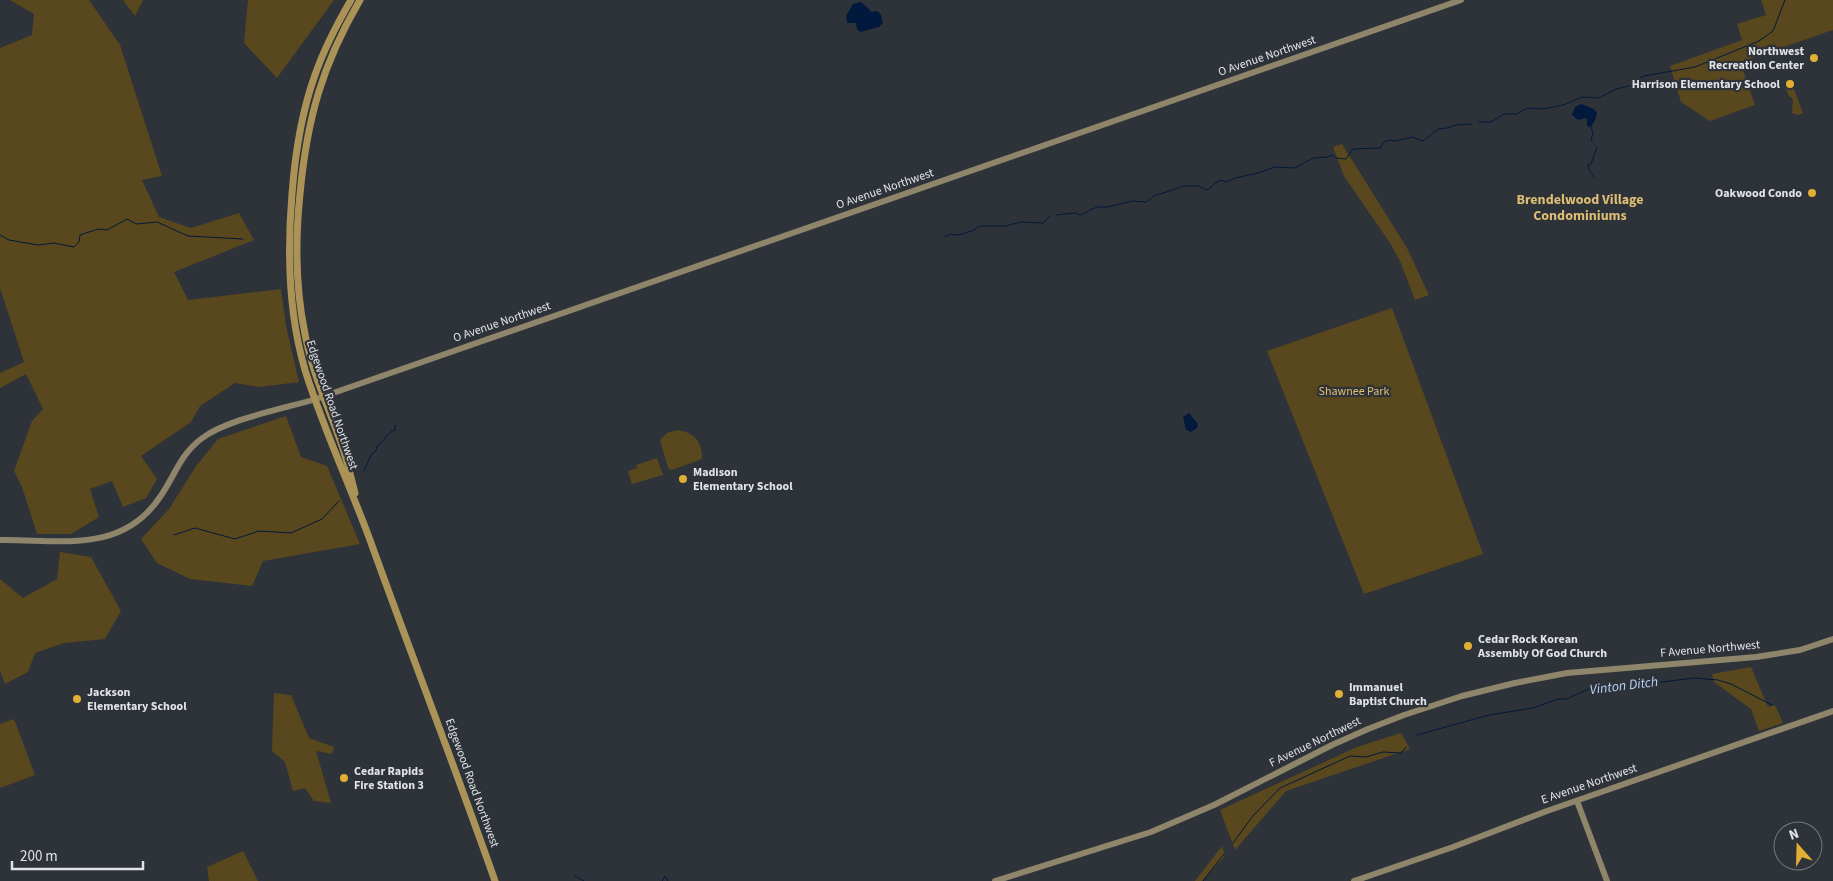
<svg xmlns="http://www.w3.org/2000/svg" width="1833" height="881" font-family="'Source Sans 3',sans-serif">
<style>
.green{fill:#59471e}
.water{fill:#01193c}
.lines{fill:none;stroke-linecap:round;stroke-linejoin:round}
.stream{stroke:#01193c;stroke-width:1}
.secondary{stroke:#8f856b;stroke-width:6}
.primary{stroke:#ab9256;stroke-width:7}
.poi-dot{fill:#e1af34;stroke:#2e3339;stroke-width:2}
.labels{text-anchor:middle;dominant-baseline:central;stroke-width:4.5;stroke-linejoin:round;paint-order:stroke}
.poi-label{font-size:12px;font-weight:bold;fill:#e0e3e7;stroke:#2e3339;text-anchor:start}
.street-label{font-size:12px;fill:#e0e3e7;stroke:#2e3339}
.park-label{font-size:12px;fill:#e2bf72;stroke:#2e3339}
.neighbourhood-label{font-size:14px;font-weight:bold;fill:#dfbd74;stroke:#2e3339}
.water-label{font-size:14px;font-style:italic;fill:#b6d3fa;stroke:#2e3339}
</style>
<rect width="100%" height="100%" fill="#2e3339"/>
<g class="green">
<path d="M 10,0 L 89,0 L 120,45 L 162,176 L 142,180 L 159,217 L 191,228 L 239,213 L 254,240 L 174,272 L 188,300 L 281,289 L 286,326 L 299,382 L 259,387 L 235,383 L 200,406 L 191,422 L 141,456 L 157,479 L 146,498 L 123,507 L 112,481 L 90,489 L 99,517 L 71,534 L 37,534 L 22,487 L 14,471 L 32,421 L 43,409 L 26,374 L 0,388 L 0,373 L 24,362 L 0,288 L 0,48 L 32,35 L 34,14 Z"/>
<path d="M 123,0 L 143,0 L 135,16 Z"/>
<path d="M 248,0 L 334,0 L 277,78 L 244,43 Z"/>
<path d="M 1761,0 L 1833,0 L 1833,30 L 1740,62 L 1755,105 L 1710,121 L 1681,102 L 1670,66 L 1742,40 L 1737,24 L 1766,15 Z"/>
<path d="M 1792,84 L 1803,113 L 1798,115 L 1792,113 L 1793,99 L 1789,96 L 1786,89 L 1788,85 Z"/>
<path d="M 1342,144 L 1407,248 L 1429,295 L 1415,300 L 1400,261 L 1390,243 L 1344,176 L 1333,147 Z"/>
<path d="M 1392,308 L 1483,554 L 1364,594 L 1267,351 Z"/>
<path d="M 286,416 L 301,457 L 327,466 L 360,544 L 263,561 L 252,586 L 190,579 L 157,563 L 141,539 L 169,509 L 196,466 L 218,439 Z"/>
<path d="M 678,430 C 695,433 702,442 702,459 L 672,470 L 668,468 L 660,440 L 667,433 Z"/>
<path d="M 657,458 L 663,475 L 632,484 L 628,471 L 637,468 L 636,465 Z"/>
<path d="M 60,552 L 91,557 L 121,611 L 105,639 L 64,643 L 35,653 L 28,672 L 5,684 L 0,670 L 0,579 L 23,598 L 57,579 Z"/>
<path d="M 1751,667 L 1768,707 L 1775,705 L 1783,723 L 1759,731 L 1751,709 L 1714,682 L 1712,674 Z"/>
<path d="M 274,693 L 291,695 L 309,738 L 334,747 L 332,754 L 316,751 L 331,803 L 314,801 L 305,788 L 293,791 L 285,762 L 272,751 Z"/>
<path d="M 14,719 L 35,775 L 0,788 L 0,724 Z"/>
<path d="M 1401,733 L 1410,749 L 1286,791 L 1235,850 L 1220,810 L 1357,747 Z"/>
<path d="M 1222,846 L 1225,856 L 1202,881 L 1195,881 Z"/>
<path d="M 243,851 L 258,881 L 209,881 L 207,867 Z"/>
</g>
<g class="water">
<path d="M 861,2 L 872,12 L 877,11 L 881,15 L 883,23 L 879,27 L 860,32 L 857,29 L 856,23 L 847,23 L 846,16 L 853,4 Z"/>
<path d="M 1581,104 L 1594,109 L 1597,113 L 1596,118 L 1591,127 L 1587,126 L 1587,118 L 1578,120 L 1572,115 L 1575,107 Z"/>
<path d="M 1189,413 L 1198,424 L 1197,428 L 1191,432 L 1186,430 L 1183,417 Z"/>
</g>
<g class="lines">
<g class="stream">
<path d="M 1479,122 L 1491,122 L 1504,114 L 1517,114 L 1527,108 L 1542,109 L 1563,105 L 1582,97 L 1599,98 L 1616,89 L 1629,86 L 1635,80 L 1644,76 L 1695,67 L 1759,41 L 1773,31 L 1785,0"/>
<path d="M 1591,127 L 1593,134 L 1591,139 L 1592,141"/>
<path d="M 1594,177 L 1590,172 L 1588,165 L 1591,164 L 1597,147"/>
<path d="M 1056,215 L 1075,213 L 1080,215 L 1097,207 L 1108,207 L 1132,201 L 1146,202 L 1154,196 L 1184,186 L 1198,186 L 1207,190 L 1220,180 L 1227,182 L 1235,178 L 1258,173 L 1275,167 L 1295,168 L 1313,158 L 1328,157 L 1332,155 L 1336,158 L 1346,159 L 1353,149 L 1380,148 L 1384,142 L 1389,140 L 1395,141 L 1412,137 L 1423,141 L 1438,129 L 1447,128 L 1456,125 L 1471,124"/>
<path d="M 0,235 L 9,240 L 38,245 L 54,243 L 74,247 L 79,242 L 80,235 L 98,229 L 107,230 L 127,219 L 136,224 L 157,222 L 188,236 L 243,239"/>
<path d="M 945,237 L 950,234 L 959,235 L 974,230 L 980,226 L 1005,226 L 1021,222 L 1043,223 L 1050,216"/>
<path d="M 364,471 L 371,455 L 376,451 L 377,446 C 384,442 387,432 395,430 L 395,425"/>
<path d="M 174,535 L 195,528 L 235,539 L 259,531 L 291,533 L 322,519 L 339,501"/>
<path d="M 1417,735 L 1489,715 L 1533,708 L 1558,699 L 1566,699 L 1589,689 L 1622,687 L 1694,678 L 1718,680 L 1731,684 L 1772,705"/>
<path d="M 1233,843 L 1252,817 L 1280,788 L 1350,756 L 1366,757 L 1383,752 L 1400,753 L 1404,750 L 1406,747"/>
<path d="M 575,876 L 584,881"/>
<path d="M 662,881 L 665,876 L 668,881"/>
<path d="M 1203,881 L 1224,854"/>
</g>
<g class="secondary">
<path d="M 0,540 C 59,539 121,555 160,497 C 175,476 179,456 201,439 C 227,419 283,409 316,399 L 1461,0"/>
<path d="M 1577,801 L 1607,881"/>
<path d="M 995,881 L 1151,832 L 1214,805 L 1332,745 L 1368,729 L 1404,715 L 1462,696 L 1515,683 L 1567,673 L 1756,657 L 1800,650 L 1833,639"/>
<path d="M 1354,881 L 1453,847 L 1547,811 L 1833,711"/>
</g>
<g class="primary">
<path d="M 351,0 C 337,24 324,49 315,75 C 301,114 295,154 292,194 C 287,253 288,312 305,370 C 323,428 349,483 370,540 C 411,654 455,767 495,881"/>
<path d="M 355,493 C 351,477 347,461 342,446 C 329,408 312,373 305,334 C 295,286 295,242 300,194 C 307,119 322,65 360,0"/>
</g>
</g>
<g class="poi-dot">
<circle cx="1814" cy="58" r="5"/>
<circle cx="1790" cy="84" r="5"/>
<circle cx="1812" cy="193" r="5"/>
<circle cx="683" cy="479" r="5"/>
<circle cx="1468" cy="646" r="5"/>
<circle cx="1339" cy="694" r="5"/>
<circle cx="77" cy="699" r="5"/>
<circle cx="344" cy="778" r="5"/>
</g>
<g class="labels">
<g class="poi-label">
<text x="1804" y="51" text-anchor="end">Northwest<tspan x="1804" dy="14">Recreation Center</tspan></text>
<text x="1780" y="84" text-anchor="end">Harrison Elementary School</text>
<text x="1802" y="193" text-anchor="end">Oakwood Condo</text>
<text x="693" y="472">Madison<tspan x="693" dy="14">Elementary School</tspan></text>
<text x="1478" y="639">Cedar Rock Korean<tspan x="1478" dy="14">Assembly Of God Church</tspan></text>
<text x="1349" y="687">Immanuel<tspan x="1349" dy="14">Baptist Church</tspan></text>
<text x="87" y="692">Jackson<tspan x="87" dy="14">Elementary School</tspan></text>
<text x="354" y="771">Cedar Rapids<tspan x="354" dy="14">Fire Station 3</tspan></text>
</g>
<g class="street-label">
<text transform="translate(1267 56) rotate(-19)">O Avenue Northwest</text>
<text transform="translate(885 189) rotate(-19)">O Avenue Northwest</text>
<text transform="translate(502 322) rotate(-19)">O Avenue Northwest</text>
<text transform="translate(332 405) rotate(71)">Edgewood Road Northwest</text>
<text transform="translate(1710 649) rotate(-5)">F Avenue Northwest</text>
<text transform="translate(1315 742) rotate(-26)">F Avenue Northwest</text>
<text transform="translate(472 783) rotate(70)">Edgewood Road Northwest</text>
<text transform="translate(1589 784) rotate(-19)">E Avenue Northwest</text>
</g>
<g class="park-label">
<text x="1354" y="391">Shawnee Park</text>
</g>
<g class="neighbourhood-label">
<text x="1580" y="200">Brendelwood Village<tspan x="1580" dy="16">Condominiums</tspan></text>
</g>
<g class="water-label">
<text transform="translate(1624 686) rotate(-7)">Vinton Ditch</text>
</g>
</g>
<g transform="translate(1798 846) rotate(340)"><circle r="24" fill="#2e3339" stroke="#75797f"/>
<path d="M0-4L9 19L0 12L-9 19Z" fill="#e1af34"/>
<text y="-8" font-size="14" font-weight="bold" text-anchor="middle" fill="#e0e3e7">N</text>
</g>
<path d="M12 861v8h131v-8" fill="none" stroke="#e0e3e7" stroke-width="2.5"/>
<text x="20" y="861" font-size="15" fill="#e0e3e7" stroke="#2e3339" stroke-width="4" paint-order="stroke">200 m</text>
</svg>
